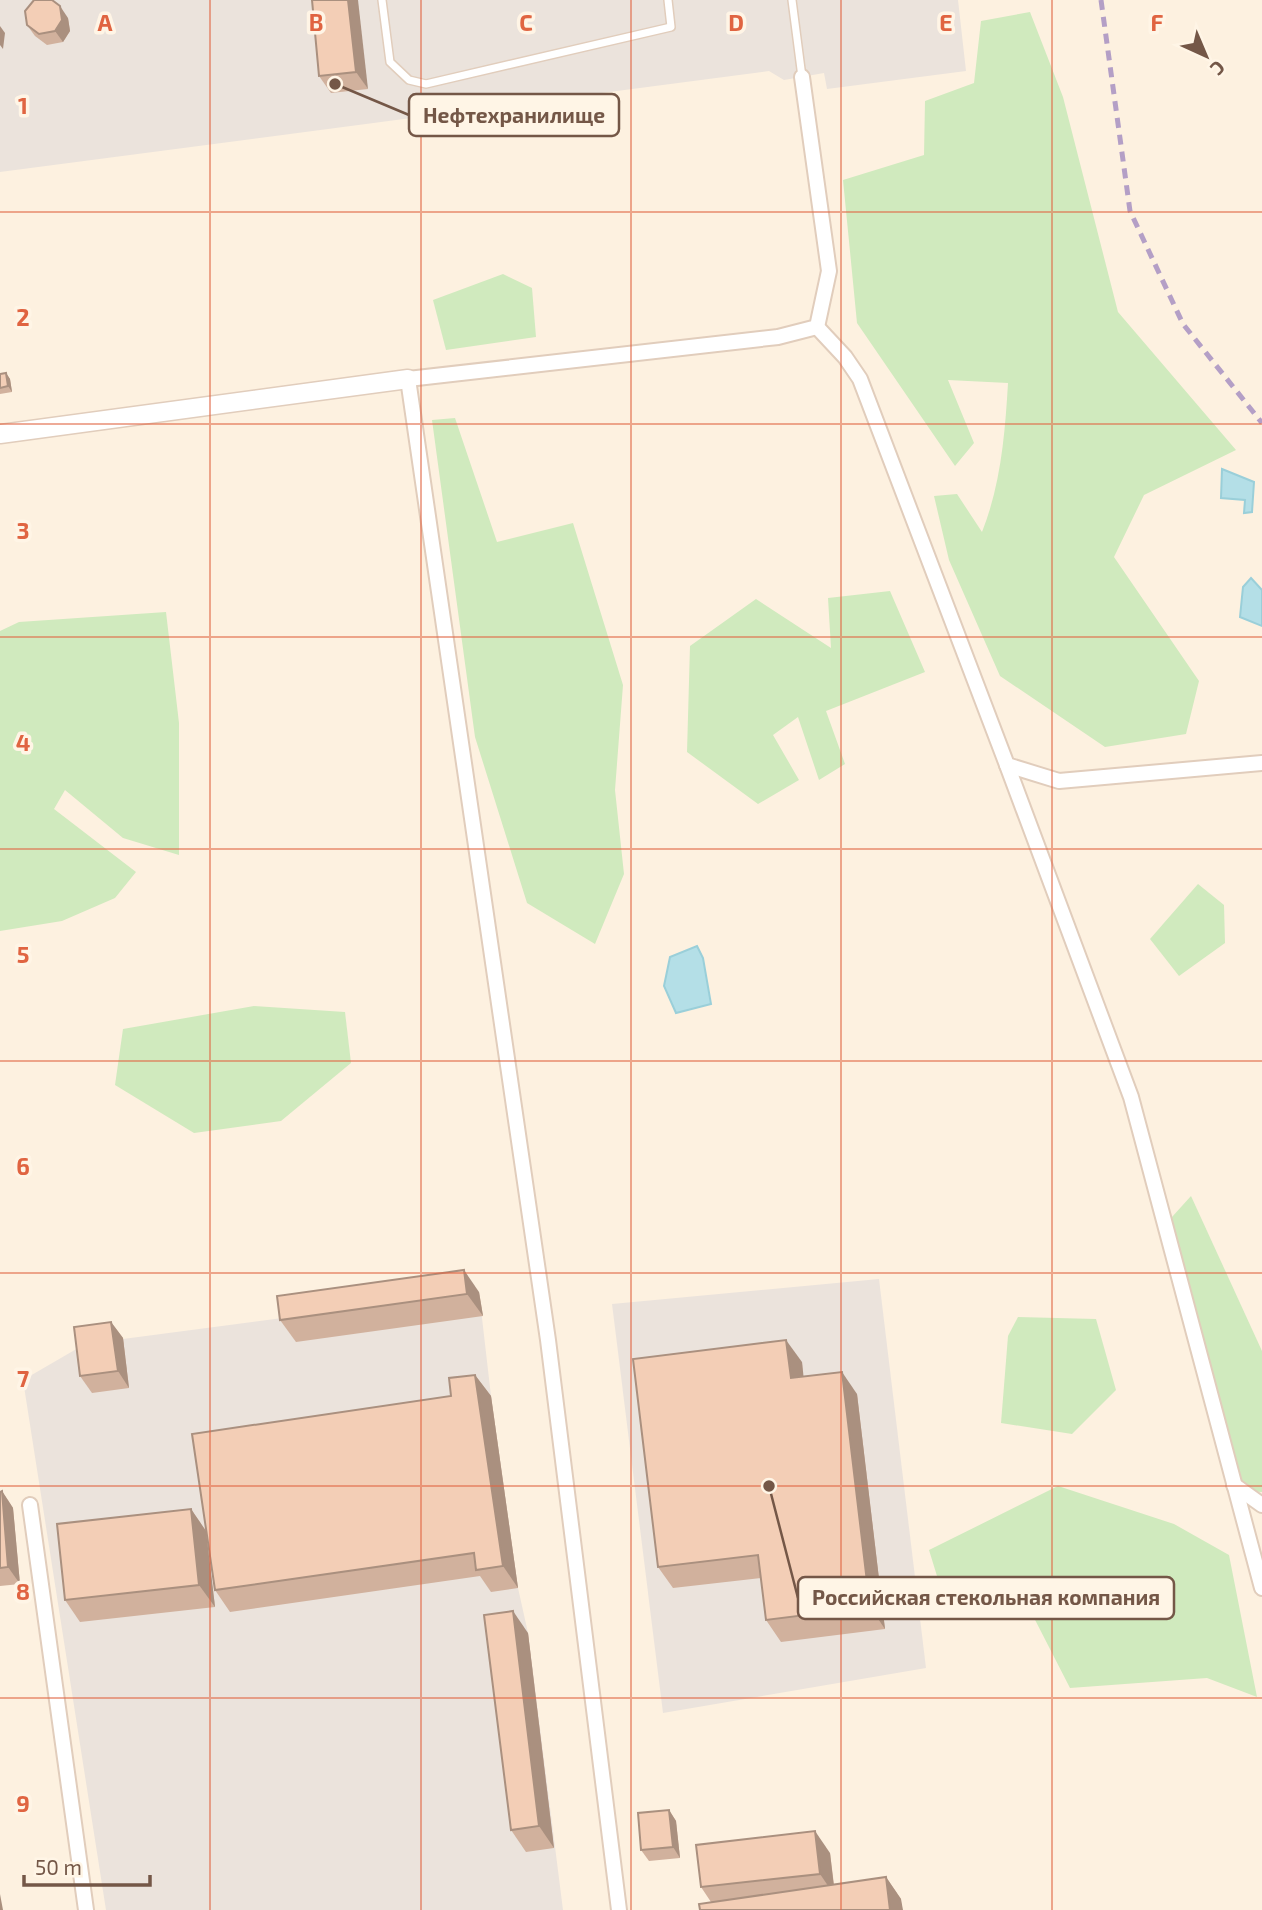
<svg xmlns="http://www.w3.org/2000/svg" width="1262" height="1910" font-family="'Exo 2',sans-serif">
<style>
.industrial{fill:#ebe3dc}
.green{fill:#d0eabe}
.water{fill:#b4dfe7;stroke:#9acfd9;stroke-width:2}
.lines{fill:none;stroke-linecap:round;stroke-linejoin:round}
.service-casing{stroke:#e1cdbc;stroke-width:10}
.minor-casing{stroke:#e1cdbc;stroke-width:18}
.tertiary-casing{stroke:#e1cdbc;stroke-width:21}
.service{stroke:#fff;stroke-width:7}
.minor{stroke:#fff;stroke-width:14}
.tertiary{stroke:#fff;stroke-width:18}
.rail{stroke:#b49fc6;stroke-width:5;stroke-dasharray:10 7;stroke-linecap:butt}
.wall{fill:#d1b19d}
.shaded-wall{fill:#aa907f}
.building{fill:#f3ceb6;stroke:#aa907f;stroke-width:2}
.grid{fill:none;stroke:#e06441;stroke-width:2;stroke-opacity:0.55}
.grid-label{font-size:23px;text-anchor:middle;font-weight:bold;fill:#e06441;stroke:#fff5e6;stroke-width:7;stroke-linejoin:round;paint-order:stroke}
.leader{fill:none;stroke:#745747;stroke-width:2.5}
.callout-dot{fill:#745747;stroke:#fff5e6;stroke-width:2.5}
.callout{fill:#fff5e6;stroke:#745747;stroke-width:2.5}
.callout-label{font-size:21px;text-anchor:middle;font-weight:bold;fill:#745747}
</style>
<rect width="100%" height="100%" fill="#fdf1e0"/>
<g class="industrial">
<path d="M 0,0 L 958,0 L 966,71 L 827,89 L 824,73 L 784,80 L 769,71 L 0,172 Z"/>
<path d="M 879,1279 L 926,1668 L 663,1713 L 612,1304 Z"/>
<path d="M 479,1292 L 491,1396 L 518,1588 L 528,1633 L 563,1910 L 106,1910 L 23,1380 L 85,1344 Z"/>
</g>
<g class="green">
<path d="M 1030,12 L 1063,97 L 1118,312 L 1236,450 L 1144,495 L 1114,557 L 1199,681 L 1186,734 L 1105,747 L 1000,676 L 949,560 L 934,496 L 957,494 L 982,532 C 1001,484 1005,434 1008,383 L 948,380 L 974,443 L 955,466 L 857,323 L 843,180 L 924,155 L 925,101 L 974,83 L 981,21 Z"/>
<path d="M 503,274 L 532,288 L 536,337 L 446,350 L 433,300 Z"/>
<path d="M 455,418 L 497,542 L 573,523 L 623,685 L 615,790 L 624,874 L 595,944 L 527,903 L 475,737 L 432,420 Z"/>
<path d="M 890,591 L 925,672 L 826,711 L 845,764 L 819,780 L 798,717 L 773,735 L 799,780 L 758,804 L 687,752 L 690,646 L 756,599 L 831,648 L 828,598 Z"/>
<path d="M 166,612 L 179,723 L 179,855 L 123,838 L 65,790 L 54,809 L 136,872 L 115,898 L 62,921 L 0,931 L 0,631 L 19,622 Z"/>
<path d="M 1198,884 L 1224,905 L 1225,943 L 1179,976 L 1150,939 Z"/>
<path d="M 254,1006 L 345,1012 L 351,1063 L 281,1121 L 194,1133 L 115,1085 L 123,1029 Z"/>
<path d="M 1191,1196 L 1262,1351 L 1262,1492 L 1244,1491 L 1162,1228 Z"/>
<path d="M 1018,1317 L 1096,1319 L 1116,1390 L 1072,1434 L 1001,1423 L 1008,1336 Z"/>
<path d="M 1058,1486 L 1174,1524 L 1229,1555 L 1257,1697 L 1207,1678 L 1070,1688 L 1031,1612 L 945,1602 L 929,1550 Z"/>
</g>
<g class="water">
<path d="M 1222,469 L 1254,482 L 1252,512 L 1244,513 L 1245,500 L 1221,498 Z"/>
<path d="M 1251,578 L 1262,590 L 1262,626 L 1240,617 L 1243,587 Z"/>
<path d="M 697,946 L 703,958 L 711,1004 L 676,1013 L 664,986 L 670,957 Z"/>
</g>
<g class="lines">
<defs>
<g id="service">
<path d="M 382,0 L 390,62 L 409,80 L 426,84 L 671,27 L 668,0"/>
<path d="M 792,0 L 802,77"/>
</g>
<g id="minor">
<path d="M 817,327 L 845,357 L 860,379 L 1007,765 L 1059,781 L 1262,763"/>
<path d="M 1007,765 L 1131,1097 L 1262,1588"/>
<path d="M 1234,1485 L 1262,1505"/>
<path d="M 30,1505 L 86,1910"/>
<path d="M 619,1910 L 548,1340 L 408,379 L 778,337 L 817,327 L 829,271 L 802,77"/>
</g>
<path id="tertiary" d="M 0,434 L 408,379"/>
</defs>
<use href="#service" class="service-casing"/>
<use href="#minor" class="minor-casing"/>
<use href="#tertiary" class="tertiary-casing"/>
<use href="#service" class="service"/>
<use href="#minor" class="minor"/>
<use href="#tertiary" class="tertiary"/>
<path class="rail" d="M 1101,0 L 1130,211 L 1183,324 L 1262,423"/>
</g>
<g class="wall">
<path d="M 312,0 L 368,89 L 331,93 L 319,76 Z"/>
<path d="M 68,18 L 70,31 L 63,42 L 47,45 L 35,36 L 27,25 Z"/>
<path d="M 6,373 L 10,379 L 12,392 L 0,394 L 0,374 Z"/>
<path d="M 479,1292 L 483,1316 L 296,1342 L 280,1320 Z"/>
<path d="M 111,1322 L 123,1338 L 129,1388 L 92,1393 L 80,1376 Z"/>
<path d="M 802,1362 L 803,1377 L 857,1394 L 885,1629 L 781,1642 L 766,1620 L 761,1578 L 673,1588 L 658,1567 Z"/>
<path d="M 475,1375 L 491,1396 L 518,1588 L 491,1592 L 480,1576 L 230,1612 L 215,1590 L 451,1396 Z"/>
<path d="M 2,1491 L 13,1508 L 20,1584 L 0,1586 L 0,1492 Z"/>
<path d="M 191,1509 L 206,1531 L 215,1607 L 80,1622 L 65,1600 Z"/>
<path d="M 528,1633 L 554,1848 L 526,1852 L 511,1830 Z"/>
<path d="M 669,1810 L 676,1821 L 680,1858 L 649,1861 L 641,1850 Z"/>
<path d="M 830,1853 L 834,1885 L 886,1877 L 901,1899 L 711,1902 L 701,1887 Z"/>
</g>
<g class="shaded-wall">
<path d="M 348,0 L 358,0 L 368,89 L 356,72 Z"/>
<path d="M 60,6 L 68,18 L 70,31 L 63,42 L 55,31 Z"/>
<path d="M 0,26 L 5,33 L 3,49 L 0,45 Z"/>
<path d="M 6,373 L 10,379 L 12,392 L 8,386 Z"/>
<path d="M 464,1270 L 479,1292 L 483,1316 L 467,1294 Z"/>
<path d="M 111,1322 L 123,1338 L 129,1388 L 118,1371 Z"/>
<path d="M 786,1340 L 802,1362 L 806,1400 L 791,1378 Z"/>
<path d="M 842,1372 L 857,1394 L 885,1629 L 870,1607 Z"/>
<path d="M 475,1375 L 491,1396 L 518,1588 L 503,1566 Z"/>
<path d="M 2,1491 L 13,1508 L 20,1584 L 8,1567 Z"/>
<path d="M 191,1509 L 206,1531 L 215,1607 L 199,1585 Z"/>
<path d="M 513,1611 L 528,1633 L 554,1848 L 539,1826 Z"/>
<path d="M 669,1810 L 676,1821 L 680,1858 L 673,1847 Z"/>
<path d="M 815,1831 L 830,1853 L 835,1896 L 820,1874 Z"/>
<path d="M 886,1877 L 901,1899 L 903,1910 L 890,1910 Z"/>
<path d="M 0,1894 L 3,1910 L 0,1910 Z"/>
</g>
<g class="building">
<path d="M 34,0 L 52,0 L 60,6 L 62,20 L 55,31 L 39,34 L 27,25 L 25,11 Z"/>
<path d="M 312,0 L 348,0 L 356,72 L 319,76 Z"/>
<path d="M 6,373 L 8,386 L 0,388 L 0,374 Z"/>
<path d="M 464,1270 L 467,1294 L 280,1320 L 277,1296 Z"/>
<path d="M 111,1322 L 118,1371 L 80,1376 L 74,1327 Z"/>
<path d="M 786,1340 L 791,1378 L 842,1372 L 870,1607 L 766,1620 L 758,1555 L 658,1567 L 633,1359 Z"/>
<path d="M 475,1375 L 503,1566 L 476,1570 L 474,1553 L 215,1590 L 192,1434 L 451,1396 L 449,1378 Z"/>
<path d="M 2,1491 L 8,1567 L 0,1568 L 0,1492 Z"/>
<path d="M 191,1509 L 199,1585 L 65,1600 L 57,1524 Z"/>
<path d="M 513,1611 L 539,1826 L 511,1830 L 484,1615 Z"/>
<path d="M 669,1810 L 673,1847 L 641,1850 L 638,1813 Z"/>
<path d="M 815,1831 L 820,1874 L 701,1887 L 696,1845 Z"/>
<path d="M 886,1877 L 890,1910 L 700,1910 L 699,1904 Z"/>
</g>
<path class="grid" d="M 210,0 L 210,1910M 421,0 L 421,1910M 631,0 L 631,1910M 841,0 L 841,1910M 1052,0 L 1052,1910M 0,212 L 1262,212M 0,424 L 1262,424M 0,637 L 1262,637M 0,849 L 1262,849M 0,1061 L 1262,1061M 0,1273 L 1262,1273M 0,1486 L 1262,1486M 0,1698 L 1262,1698"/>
<g class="grid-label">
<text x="105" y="31">A</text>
<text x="316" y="31">B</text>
<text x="526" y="31">C</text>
<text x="736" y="31">D</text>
<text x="946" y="31">E</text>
<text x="1157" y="31">F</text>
<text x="23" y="114">1</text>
<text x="23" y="326">2</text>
<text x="23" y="539">3</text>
<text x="23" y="751">4</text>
<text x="23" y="963">5</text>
<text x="23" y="1175">6</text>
<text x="23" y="1387">7</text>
<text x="23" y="1600">8</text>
<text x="23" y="1812">9</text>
</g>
<path class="leader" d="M335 84L409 115M769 1486L798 1598"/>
<g class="callout-dot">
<circle cx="335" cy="84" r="7"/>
<circle cx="769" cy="1486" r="7"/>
</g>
<g class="callout">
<rect x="409" y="94" width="210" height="42" rx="7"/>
<rect x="798" y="1577" width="376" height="42" rx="7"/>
</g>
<g class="callout-label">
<text x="514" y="123">Нефтехранилище</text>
<text x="986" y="1605">Российская стекольная компания</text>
</g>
<g transform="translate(1206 56) rotate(136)" stroke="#fff5e6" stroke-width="5" paint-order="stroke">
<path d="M0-5L12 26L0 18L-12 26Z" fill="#745747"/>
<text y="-10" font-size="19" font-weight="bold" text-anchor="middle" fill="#745747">С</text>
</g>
<path d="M24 1875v10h126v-10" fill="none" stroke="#745747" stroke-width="3.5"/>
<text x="35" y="1875" font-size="21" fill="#745747" stroke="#fff5e6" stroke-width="5" paint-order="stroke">50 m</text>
</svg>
